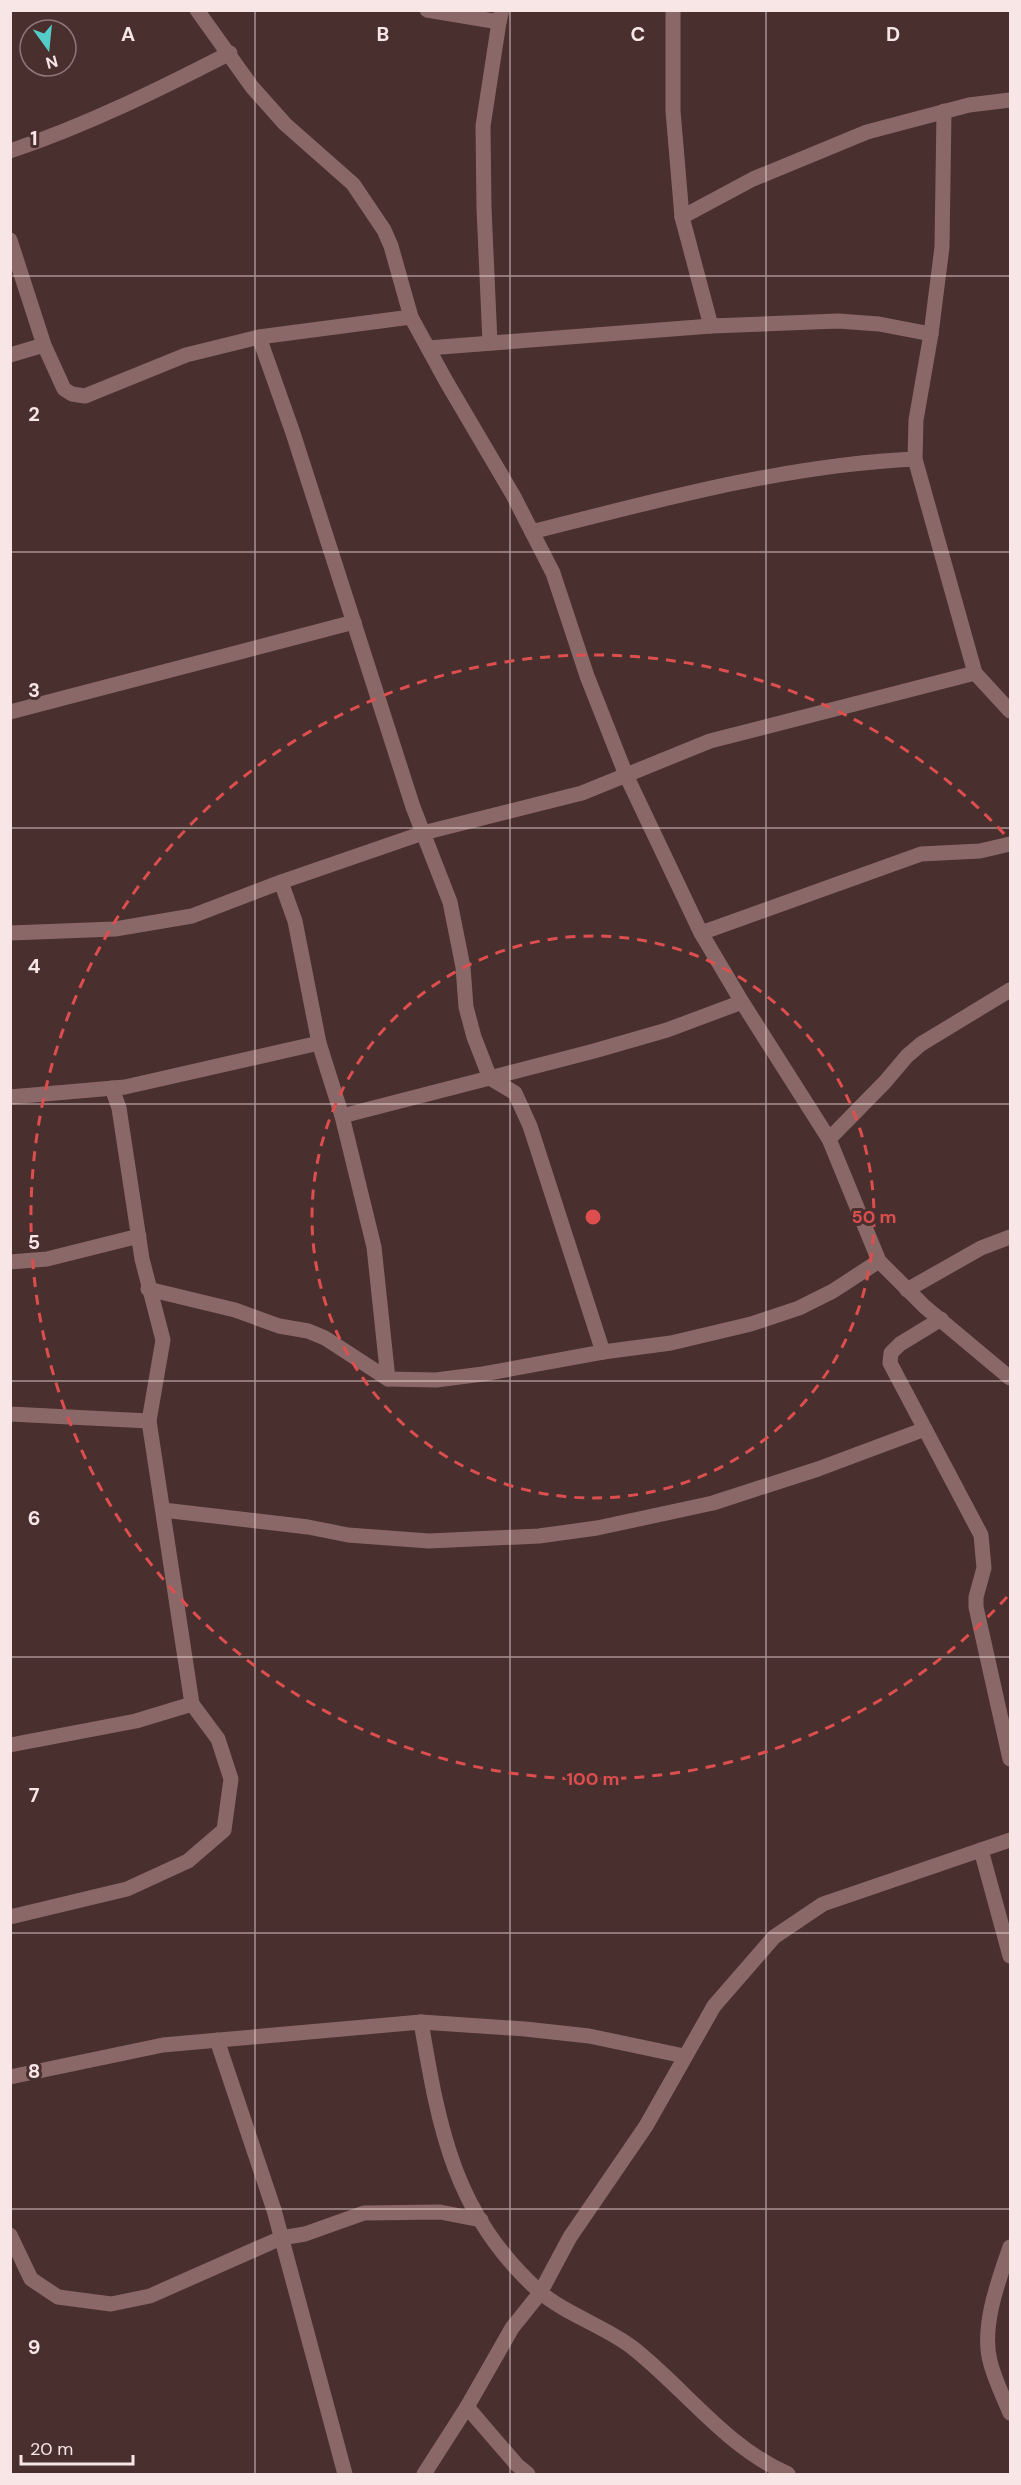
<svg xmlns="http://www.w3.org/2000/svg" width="1021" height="2485" font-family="'DM Sans',sans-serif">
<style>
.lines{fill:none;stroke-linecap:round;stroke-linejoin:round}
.street{stroke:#8b6868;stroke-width:15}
.grid{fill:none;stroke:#f8e6e6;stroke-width:1.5;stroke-opacity:0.55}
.ring{fill:none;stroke:#dd4e4e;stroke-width:3;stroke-dasharray:10 8}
.grid-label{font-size:20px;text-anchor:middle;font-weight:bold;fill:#f8e6e6;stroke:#4a2f2f;stroke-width:6;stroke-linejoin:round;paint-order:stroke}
.centre{fill:#dd4e4e;stroke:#4a2f2f;stroke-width:3}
.ring-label{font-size:18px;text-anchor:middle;font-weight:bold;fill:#dd4e4e;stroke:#4a2f2f;stroke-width:6;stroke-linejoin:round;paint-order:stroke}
</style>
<rect width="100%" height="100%" fill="#4a2f2f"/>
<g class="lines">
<g class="street">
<path d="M 197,10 L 252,87 L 285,124 L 353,184 L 384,230 L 391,246 L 411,317 L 446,381 L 513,495 L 553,573 L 587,676 L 626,775 L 701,933 L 742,1002 L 829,1139 L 879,1261 L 925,1307 L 1010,1378"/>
<path d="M 427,10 L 499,22 L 502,10"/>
<path d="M 673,10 L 673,111 L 682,217"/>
<path d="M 944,111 L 942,247 L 931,334 L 916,420 L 915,459 L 975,673"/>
<path d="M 10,151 C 87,125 158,90 230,53"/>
<path d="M 10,240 L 44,345 L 64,389 L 72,394 L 85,396 L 186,355 L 259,337 L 411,317"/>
<path d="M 711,326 L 838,321 L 879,324 L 931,334"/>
<path d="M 259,337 L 293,433 L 413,807 L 450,902 L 463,967 L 466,1007 L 474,1037 L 490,1078 L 515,1093 L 530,1126 L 603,1352"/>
<path d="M 490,343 L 484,208 L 483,126 L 499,22"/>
<path d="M 428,348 L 711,326 L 682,217 L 753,179 L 867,132 L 969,105 L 1010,100"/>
<path d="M 10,355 L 44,345"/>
<path d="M 532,532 C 658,500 785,465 915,459"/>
<path d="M 10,712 L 354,622"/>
<path d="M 10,933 L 115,929 L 192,916 L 281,882"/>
<path d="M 701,933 L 921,854 L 980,851 L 1010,844"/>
<path d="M 319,1043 L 342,1116 L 374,1247 L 388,1379"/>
<path d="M 112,1088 L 119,1108 L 142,1259 L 163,1340 L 149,1421 L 192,1704"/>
<path d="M 10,1097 L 125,1087 L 319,1043 L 295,921 L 281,882 L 423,833 L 582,793 L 710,741 L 975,673 L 1010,711"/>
<path d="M 342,1116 L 594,1051 L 667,1030 L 742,1002"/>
<path d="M 829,1139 L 885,1082 L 907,1056 L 921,1044 L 1010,990"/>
<path d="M 10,1262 L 47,1259 L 139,1236"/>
<path d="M 148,1289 L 235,1310 L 279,1326 L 308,1331 L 325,1338 L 388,1379 L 436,1380 L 483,1374 L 603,1352 L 671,1343 L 751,1324 L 799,1308 L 833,1291 L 879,1261"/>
<path d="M 907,1290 L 981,1248 L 1010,1237"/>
<path d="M 941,1319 L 900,1344 L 891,1353 L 890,1363 L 981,1535 L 984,1568 L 976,1597 L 976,1607 L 1010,1759"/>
<path d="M 10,1414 L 149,1421"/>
<path d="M 163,1510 L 308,1527 L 348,1535 L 429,1541 L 539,1536 L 597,1528 L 713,1503 L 818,1469 L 925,1429"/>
<path d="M 10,1745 L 136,1721 L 192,1704 L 218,1739 L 231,1779 L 224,1830 L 188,1861 L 127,1889 L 10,1917"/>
<path d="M 981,1850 L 1010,1956"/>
<path d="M 421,2022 C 439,2128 454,2215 539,2291 C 563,2313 606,2327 633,2348 C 685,2389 726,2447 788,2474"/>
<path d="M 217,2040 L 274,2210 L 345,2474"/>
<path d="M 10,2077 L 163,2045 L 421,2022 L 525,2029 L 589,2036 L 684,2056"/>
<path d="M 10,2235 L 31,2279 L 58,2297 L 111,2304 L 150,2296 L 281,2238 L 305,2234 L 364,2213 L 440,2212 L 481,2220"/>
<path d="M 1010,2247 C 999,2279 981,2326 990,2361 C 994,2378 1003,2396 1010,2413"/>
<path d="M 467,2407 L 517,2465 L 528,2474"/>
<path d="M 424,2474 L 467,2407 L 512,2328 L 540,2293 L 570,2237 L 646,2126 L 714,2006 L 774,1937 L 823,1904 L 1010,1840"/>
</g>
</g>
<path class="grid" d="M 255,10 L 255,2474M 510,10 L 510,2474M 766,10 L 766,2474M 10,276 L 1010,276M 10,552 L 1010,552M 10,828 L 1010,828M 10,1104 L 1010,1104M 10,1381 L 1010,1381M 10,1657 L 1010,1657M 10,1933 L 1010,1933M 10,2209 L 1010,2209"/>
<g class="ring">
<circle cx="593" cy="1217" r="281"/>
<path d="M1007 1597A562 562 0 1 1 1007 837"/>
</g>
<g class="grid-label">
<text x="128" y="41">A</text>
<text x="383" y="41">B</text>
<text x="638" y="41">C</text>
<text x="893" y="41">D</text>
<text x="34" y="145">1</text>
<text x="34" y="421">2</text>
<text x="34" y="697">3</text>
<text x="34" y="973">4</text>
<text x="34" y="1249">5</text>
<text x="34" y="1525">6</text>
<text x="34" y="1802">7</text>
<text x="34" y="2078">8</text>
<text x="34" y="2354">9</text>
</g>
<circle cx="593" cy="1217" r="9" class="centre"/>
<g class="ring-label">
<text x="874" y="1223">50 m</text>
<text x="593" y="1785">100 m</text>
</g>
<rect width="1021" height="2485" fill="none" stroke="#f8e6e6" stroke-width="24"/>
<g transform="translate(48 48) rotate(165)"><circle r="28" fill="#4a2f2f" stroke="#907878" stroke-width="1.5"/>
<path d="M0-4.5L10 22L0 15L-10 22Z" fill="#54cdc8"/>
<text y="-9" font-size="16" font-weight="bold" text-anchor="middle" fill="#f8e6e6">N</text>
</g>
<path d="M21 2455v9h112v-9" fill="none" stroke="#f8e6e6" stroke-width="3"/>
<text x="30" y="2455" font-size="18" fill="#f8e6e6" stroke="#4a2f2f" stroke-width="4.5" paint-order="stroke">20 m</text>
</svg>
